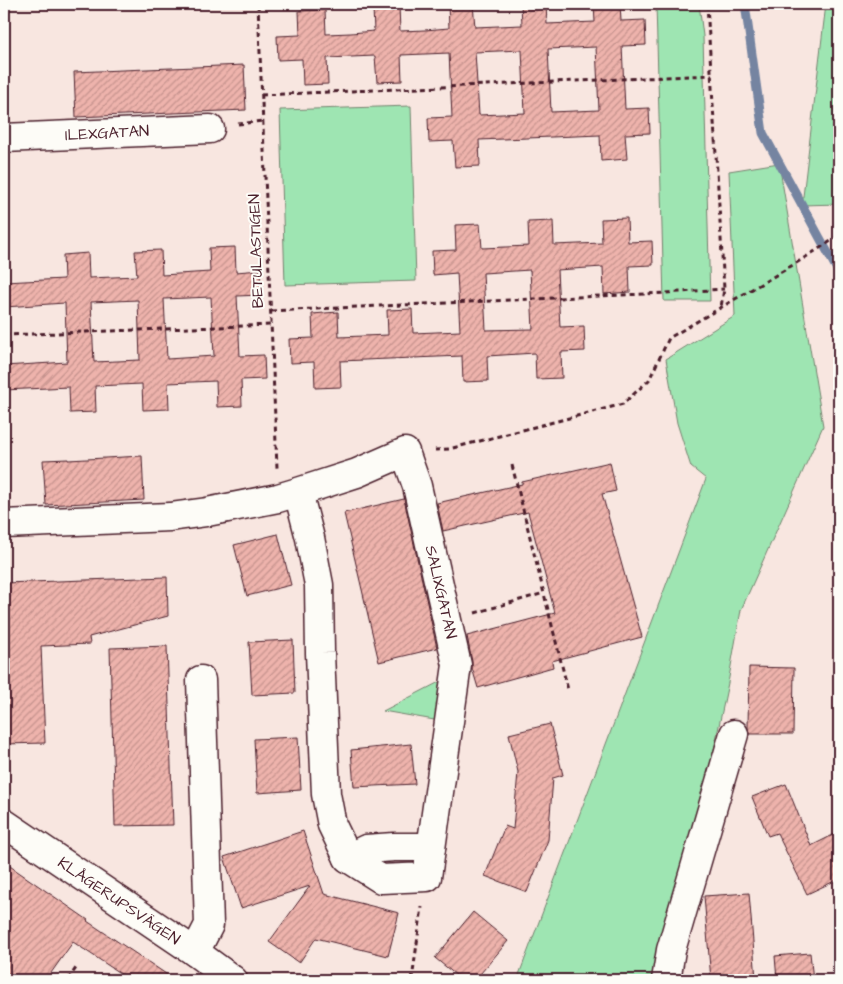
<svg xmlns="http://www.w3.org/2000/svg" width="843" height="984" font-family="'Architects Daughter',sans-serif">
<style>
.green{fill:#9ee5b2;stroke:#74826e}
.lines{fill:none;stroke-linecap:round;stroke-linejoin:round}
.stream{stroke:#7484a1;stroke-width:9}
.building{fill:url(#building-hatch);stroke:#4a1f2b;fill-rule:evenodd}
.minor-casing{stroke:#4a1f2b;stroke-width:31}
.path{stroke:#4a1f2b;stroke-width:3;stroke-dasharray:5 4;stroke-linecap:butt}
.minor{stroke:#fdfcf7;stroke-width:28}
.labels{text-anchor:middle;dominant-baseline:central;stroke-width:4;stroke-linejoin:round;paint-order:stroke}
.street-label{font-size:16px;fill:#4a1f2b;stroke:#fdfcf7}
</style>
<defs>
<pattern id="building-hatch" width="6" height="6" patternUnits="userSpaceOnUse" patternTransform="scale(1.25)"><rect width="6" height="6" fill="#eeb3ac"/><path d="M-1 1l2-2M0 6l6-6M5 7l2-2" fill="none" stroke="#c3918c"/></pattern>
</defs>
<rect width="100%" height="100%" fill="#f8e6e0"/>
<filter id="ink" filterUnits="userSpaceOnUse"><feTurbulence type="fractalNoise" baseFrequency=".02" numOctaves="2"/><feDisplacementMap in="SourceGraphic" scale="10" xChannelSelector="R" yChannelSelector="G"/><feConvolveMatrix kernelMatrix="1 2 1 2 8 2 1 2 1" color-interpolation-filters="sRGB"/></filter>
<g filter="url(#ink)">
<g class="green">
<path d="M 656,4 L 699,4 L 703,36 L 710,301 L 664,301 Z"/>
<path d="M 826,4 L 839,4 L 839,204 L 802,205 Z"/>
<path d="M 411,106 L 416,281 L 285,285 L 280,110 Z"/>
<path d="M 779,163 L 823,426 L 741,610 L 728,683 L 709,773 L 651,980 L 517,980 L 706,479 L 691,467 L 677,423 L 666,359 L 735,316 L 729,171 Z"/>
<path d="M 447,678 L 440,721 L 383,711 Z"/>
</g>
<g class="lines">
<path class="stream" d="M 745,4 L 763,133 L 839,273"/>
</g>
<g class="building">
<path d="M 448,4 L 473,4 L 475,27 L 522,25 L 521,4 L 546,4 L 547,24 L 595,22 L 594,4 L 620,4 L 621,21 L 645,20 L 646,45 L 622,46 L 625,109 L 649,108 L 650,133 L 625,134 L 627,159 L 601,161 L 600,135 L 479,140 L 480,166 L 455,167 L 453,141 L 429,142 L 428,118 L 452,117 L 449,53 L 401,55 L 402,81 L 377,82 L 375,56 L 327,58 L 328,84 L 303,85 L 302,59 L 278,60 L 277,36 L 300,35 L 299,11 L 325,10 L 326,34 L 351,33 L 374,31 L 373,8 L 399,6 L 400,31 L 425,30 L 449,28 ZM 596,47 L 599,110 L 551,112 L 548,49 ZM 522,50 L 525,113 L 479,115 L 475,52 Z"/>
<path d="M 244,65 L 246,110 L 76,117 L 74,72 Z"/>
<path d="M 627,218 L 628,242 L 652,241 L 653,265 L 629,266 L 630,292 L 604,294 L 603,267 L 557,270 L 560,327 L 584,326 L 585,351 L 561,352 L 562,378 L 536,379 L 535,353 L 487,356 L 488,381 L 463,382 L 462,356 L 340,361 L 341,387 L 315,388 L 314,362 L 290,363 L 289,339 L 313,338 L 312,314 L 338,312 L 339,337 L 388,335 L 387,310 L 412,309 L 413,333 L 460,331 L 457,273 L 433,275 L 432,251 L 456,250 L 455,225 L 480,224 L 482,248 L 529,246 L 528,222 L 553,221 L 554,245 L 602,243 L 601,219 ZM 530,270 L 533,329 L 486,330 L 483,273 Z"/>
<path d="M 235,247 L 236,272 L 260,270 L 261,295 L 237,296 L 240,356 L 264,355 L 265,379 L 241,380 L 242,406 L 217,407 L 216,381 L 168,383 L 169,409 L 143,410 L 142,384 L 95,386 L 96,412 L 70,413 L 69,387 L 4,390 L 4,366 L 67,362 L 65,303 L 4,307 L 4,282 L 64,279 L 63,255 L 88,253 L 89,278 L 137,276 L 135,251 L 161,250 L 162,275 L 210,272 L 209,248 ZM 211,297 L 214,356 L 167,359 L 164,299 ZM 138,300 L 140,360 L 94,362 L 91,302 Z"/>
<path d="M 142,456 L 144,500 L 46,505 L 43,460 L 68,459 L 68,460 Z"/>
<path d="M 610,462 L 616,491 L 602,494 L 642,637 L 552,661 L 553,667 L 478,688 L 472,668 L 472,662 L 467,636 L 555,613 L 528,512 L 443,531 L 437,503 L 522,484 L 522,482 Z"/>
<path d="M 404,499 L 437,648 L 379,662 L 344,513 Z"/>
<path d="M 278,534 L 291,585 L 247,596 L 234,545 Z"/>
<path d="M 167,577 L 168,616 L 89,637 L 90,644 L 41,646 L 45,743 L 4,744 L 4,583 Z"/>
<path d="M 293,640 L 295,693 L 252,695 L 249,642 Z"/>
<path d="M 167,646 L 173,825 L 115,826 L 110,648 Z"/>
<path d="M 749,667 L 794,668 L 793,734 L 749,734 L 748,728 Z"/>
<path d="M 550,724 L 563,775 L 553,778 L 548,840 L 527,892 L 485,876 L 505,826 L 513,829 L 518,772 L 509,734 Z"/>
<path d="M 298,737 L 301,790 L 257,793 L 254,739 Z"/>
<path d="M 411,744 L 415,784 L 354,787 L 351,750 Z"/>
<path d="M 786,784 L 811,846 L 839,832 L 839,879 L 807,894 L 777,833 L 768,836 L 752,797 Z"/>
<path d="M 303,831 L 324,894 L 399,913 L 388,956 L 316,938 L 299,963 L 269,942 L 310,886 L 241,908 L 224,857 Z"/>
<path d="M 4,862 L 88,920 L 87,921 L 175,980 L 130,980 L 73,942 L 46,980 L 17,980 L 4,971 Z"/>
<path d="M 749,893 L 756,979 L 711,980 L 704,896 Z"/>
<path d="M 473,912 L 508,941 L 475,980 L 462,980 L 435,958 Z"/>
<path d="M 810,953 L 813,980 L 777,980 L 775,956 Z"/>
</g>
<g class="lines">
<defs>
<g id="minor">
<path d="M 4,138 L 210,129"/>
<path d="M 4,524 L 170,517 L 207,512 L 278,498 L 298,492 L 357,473 L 405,452 L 417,486 L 457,665 L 427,877 L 381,879 L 348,858 L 332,825 L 326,794 L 320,653 L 319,585 L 310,538 L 298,492"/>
<path d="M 4,823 L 195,952 L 233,980"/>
<path d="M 348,858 L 366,849 L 394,847 L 431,847"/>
<path d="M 195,952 L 209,925 L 201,680"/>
<path d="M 666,980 L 671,950 L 734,734"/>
</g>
</defs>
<use href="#minor" class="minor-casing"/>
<g class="path">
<path d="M 258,4 L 277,468"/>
<path d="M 707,4 L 724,289 L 721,307"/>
<path d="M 261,95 L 712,75"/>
<path d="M 238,124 L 263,121"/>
<path d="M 271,311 L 666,293 L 724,289"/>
<path d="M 4,335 L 271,325"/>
<path d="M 435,450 L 449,449 L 623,404 L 649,380 L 669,338 L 793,265 L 839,236"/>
<path d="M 512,465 L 568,690"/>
<path d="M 475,613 L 544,593"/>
<path d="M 68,980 L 76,968"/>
<path d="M 412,980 L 422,907"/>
</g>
<use href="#minor" class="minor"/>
</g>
</g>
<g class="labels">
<g class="street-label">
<text transform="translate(107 133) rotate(-3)">ILEXGATAN</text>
<text transform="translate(256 251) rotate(-92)">BETULASTIGEN</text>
<text transform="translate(441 592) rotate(77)">SALIXGATAN</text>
<text transform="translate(119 901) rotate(34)">KLÅGERUPSVÄGEN</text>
</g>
</g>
<rect width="843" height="984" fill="none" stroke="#fdfcf7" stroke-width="20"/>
<rect x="10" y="10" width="823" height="964" fill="none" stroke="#4a1f2b" stroke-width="2" filter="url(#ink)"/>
</svg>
